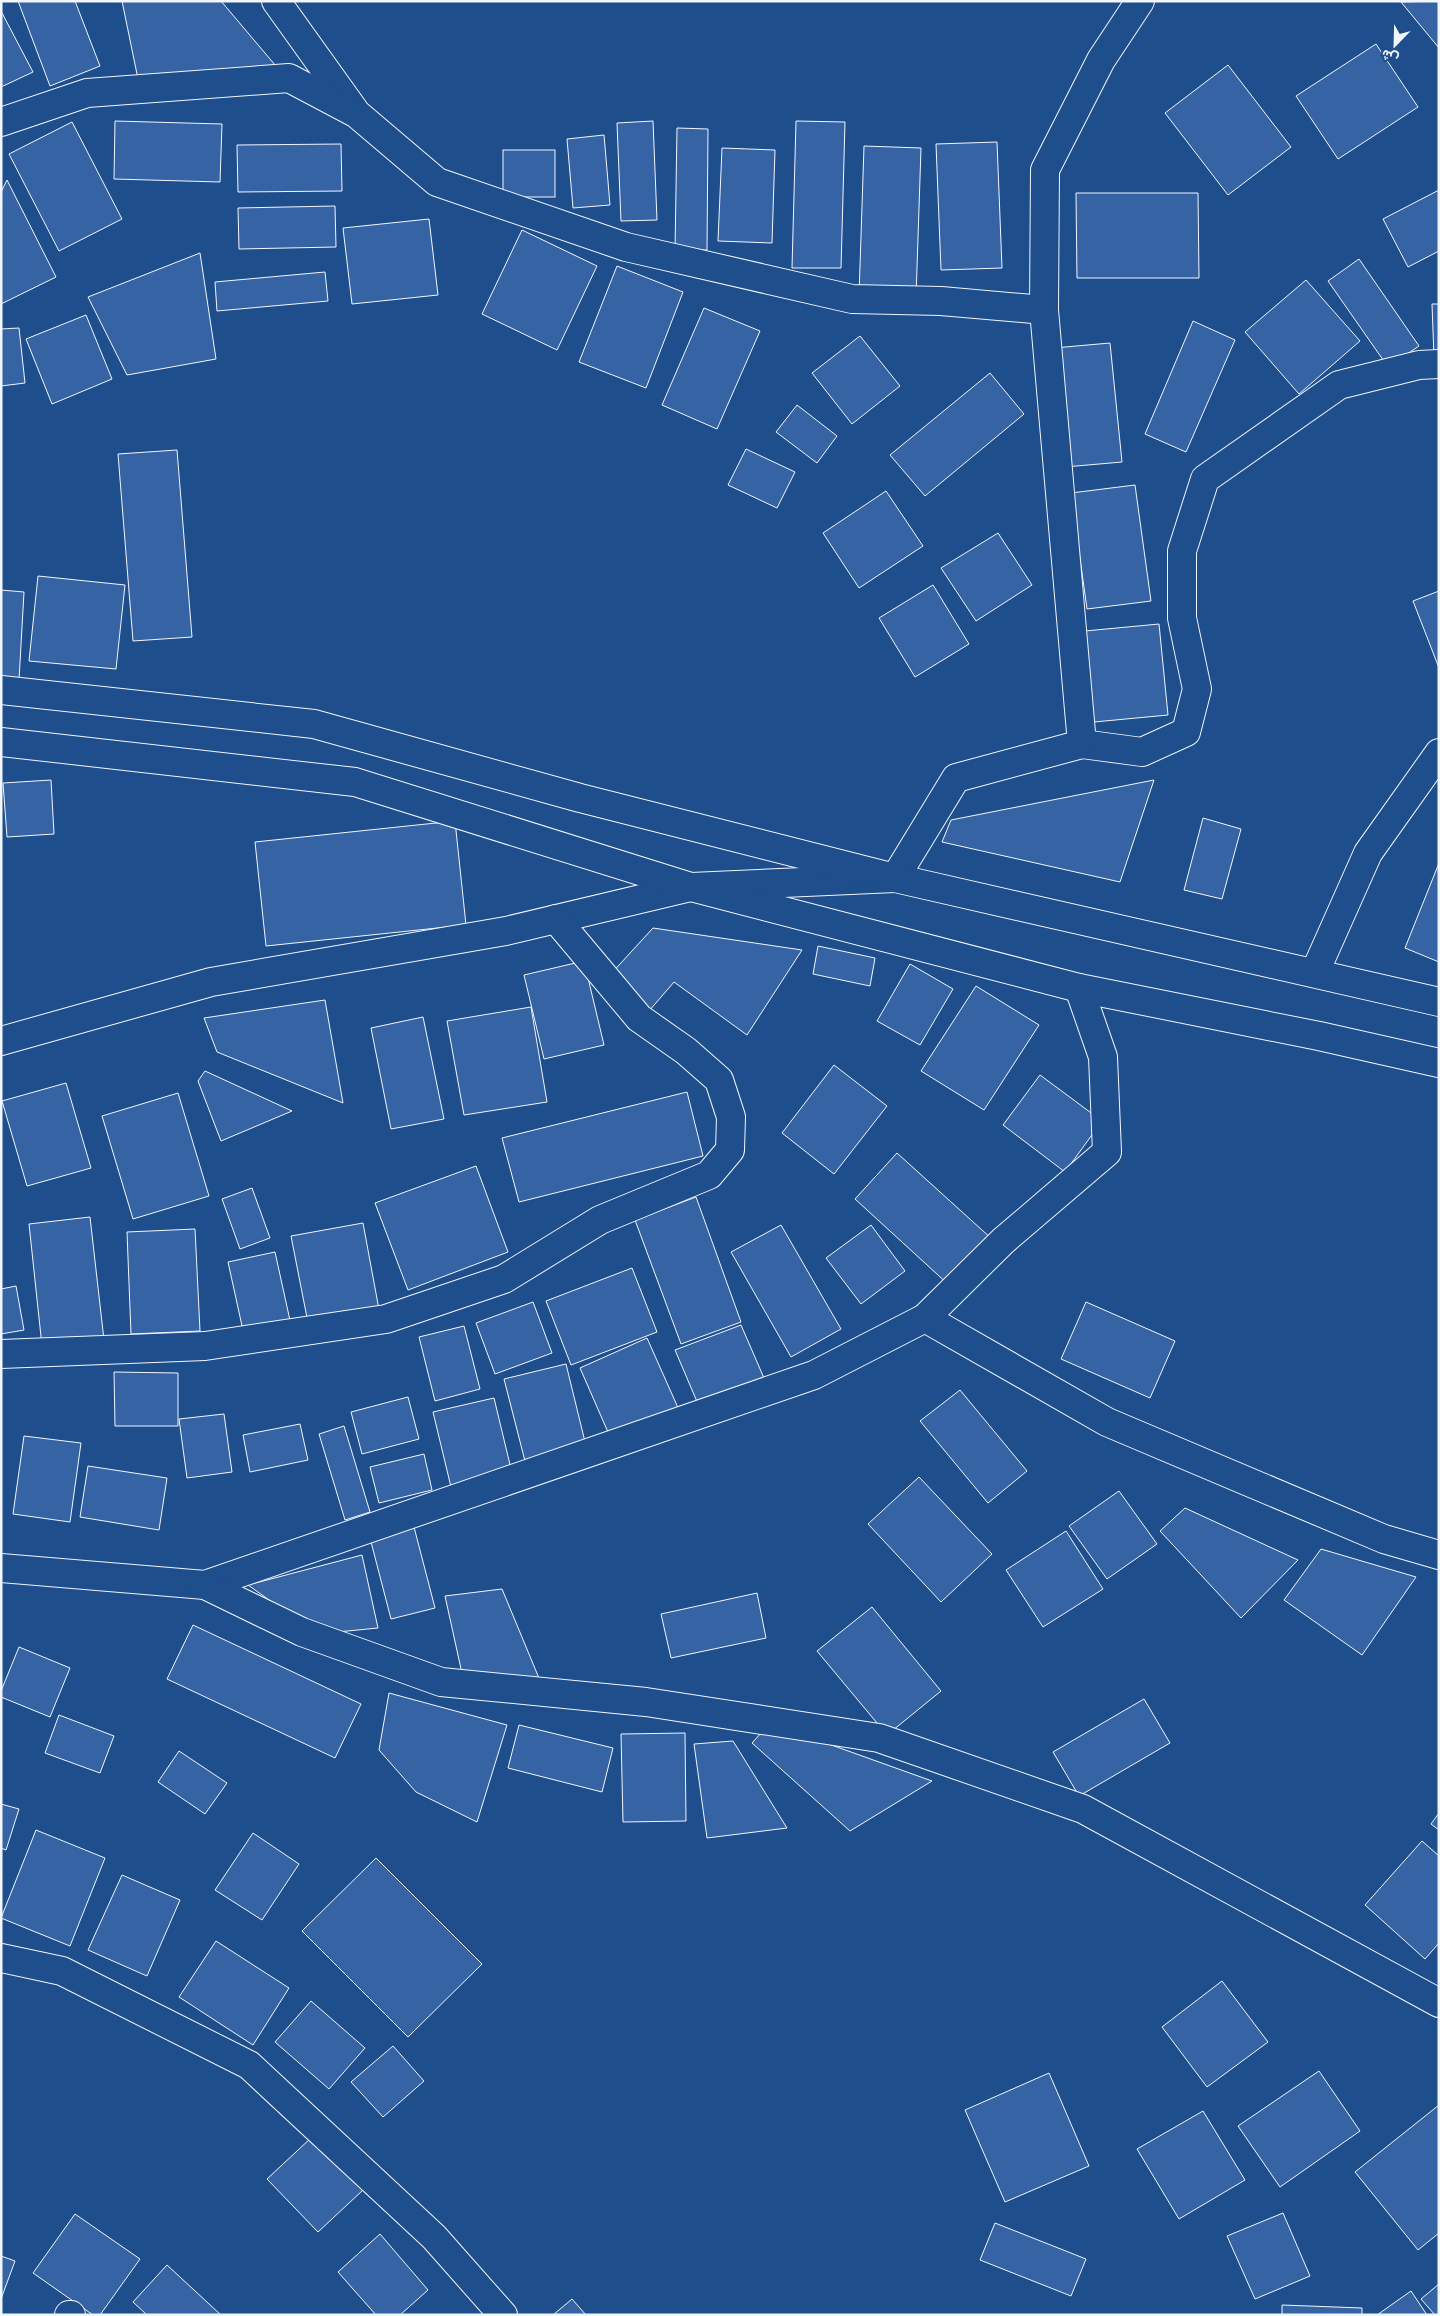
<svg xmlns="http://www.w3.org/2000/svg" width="1440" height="2316" font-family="'Asap Condensed',Vazirmatn,sans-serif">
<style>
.building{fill:#3563a3;stroke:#f2f6ff}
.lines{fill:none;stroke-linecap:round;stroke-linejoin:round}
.street-casing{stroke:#f2f6ff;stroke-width:30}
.secondary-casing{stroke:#f2f6ff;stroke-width:30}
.street{stroke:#1f4e8c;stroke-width:28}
.secondary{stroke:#1f4e8c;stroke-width:28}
</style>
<rect width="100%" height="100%" fill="#1f4e8c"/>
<g class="building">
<path d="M 18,1 L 75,1 L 100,66 L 50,86 Z"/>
<path d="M 122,1 L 221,1 L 281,72 L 138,79 Z"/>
<path d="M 1439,1 L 1439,48 L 1401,2 Z"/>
<path d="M 1,11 L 33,72 L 1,87 Z"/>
<path d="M 1376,44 L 1418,107 L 1338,159 L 1296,96 Z"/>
<path d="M 1228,65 L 1291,147 L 1228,195 L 1165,113 Z"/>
<path d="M 115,121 L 222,124 L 220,182 L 114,179 Z"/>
<path d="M 653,121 L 657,220 L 621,221 L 617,123 Z"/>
<path d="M 796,121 L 845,122 L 841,268 L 792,268 Z"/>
<path d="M 72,122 L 122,219 L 59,251 L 9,154 Z"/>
<path d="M 677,128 L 708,129 L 707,250 L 675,251 Z"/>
<path d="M 604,135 L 610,205 L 573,208 L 567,139 Z"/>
<path d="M 997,142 L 1002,268 L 941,270 L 936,144 Z"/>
<path d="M 341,144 L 342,191 L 238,192 L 237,145 Z"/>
<path d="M 864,146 L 921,148 L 916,298 L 859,296 Z"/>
<path d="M 722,148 L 775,150 L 772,243 L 718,241 Z"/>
<rect x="503" y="150" width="52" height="47"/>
<path d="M 7,180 L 56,277 L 1,304 L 1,192 Z"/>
<path d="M 1439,190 L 1439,251 L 1408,267 L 1383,219 Z"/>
<path d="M 1076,193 L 1198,193 L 1199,278 L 1077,278 Z"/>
<path d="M 335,206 L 336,247 L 239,249 L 238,208 Z"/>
<path d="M 429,219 L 438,295 L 352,304 L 343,228 Z"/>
<path d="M 522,230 L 597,266 L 557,350 L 482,314 Z"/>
<path d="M 200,253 L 216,359 L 127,375 L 88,297 Z"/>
<path d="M 1359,259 L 1419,346 L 1388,367 L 1328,281 Z"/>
<path d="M 617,266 L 683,292 L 646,388 L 579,362 Z"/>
<path d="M 325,272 L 328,301 L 217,311 L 215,282 Z"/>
<path d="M 1306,280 L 1360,341 L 1299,394 L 1245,332 Z"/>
<path d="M 1432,304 L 1439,304 L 1439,358 L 1434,358 Z"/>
<path d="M 704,308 L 760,331 L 717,429 L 662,405 Z"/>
<path d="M 86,315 L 112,379 L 52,404 L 26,339 Z"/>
<path d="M 1193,321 L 1235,340 L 1186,452 L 1145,434 Z"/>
<path d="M 19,328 L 25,383 L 1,386 L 1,329 Z"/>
<path d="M 860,336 L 900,386 L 852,424 L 812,373 Z"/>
<path d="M 1110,343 L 1122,462 L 1065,467 L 1054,348 Z"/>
<path d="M 990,373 L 1024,414 L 925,496 L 890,455 Z"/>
<path d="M 797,405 L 837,436 L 817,463 L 776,432 Z"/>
<path d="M 746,449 L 795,472 L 777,508 L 728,485 Z"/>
<path d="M 177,450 L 192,637 L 133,641 L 118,454 Z"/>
<path d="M 1135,485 L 1151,601 L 1087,609 L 1071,493 Z"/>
<path d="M 886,491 L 923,546 L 859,588 L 823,533 Z"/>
<path d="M 998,533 L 1032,585 L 976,621 L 941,568 Z"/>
<path d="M 38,576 L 125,585 L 116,669 L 29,661 Z"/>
<path d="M 933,585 L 969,644 L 915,677 L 879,618 Z"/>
<path d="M 1,590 L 24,592 L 19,680 L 1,679 Z"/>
<path d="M 1439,591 L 1439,668 L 1413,601 Z"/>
<path d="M 1159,624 L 1168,715 L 1094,722 L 1085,631 Z"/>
<path d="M 51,780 L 54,834 L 7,837 L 3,783 Z"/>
<path d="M 1154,780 L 1120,882 L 942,842 L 951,820 Z"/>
<path d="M 1203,818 L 1241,829 L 1222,899 L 1184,890 Z"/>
<path d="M 455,821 L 466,925 L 266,946 L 255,842 Z"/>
<path d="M 1439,863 L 1439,962 L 1405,948 Z"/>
<path d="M 653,928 L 802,950 L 747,1035 L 674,982 L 649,1011 L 609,976 Z"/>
<path d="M 818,946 L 875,958 L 870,986 L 813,974 Z"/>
<path d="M 584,961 L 604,1045 L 544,1059 L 524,975 Z"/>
<path d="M 910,964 L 953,989 L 920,1045 L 877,1021 Z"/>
<path d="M 976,986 L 1039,1025 L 984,1110 L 921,1071 Z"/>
<path d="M 325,1000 L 343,1103 L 217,1052 L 204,1018 Z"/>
<path d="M 531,1007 L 547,1102 L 464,1115 L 447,1021 Z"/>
<path d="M 423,1017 L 444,1119 L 391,1129 L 371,1028 Z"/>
<path d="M 834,1065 L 887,1106 L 834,1174 L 782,1133 Z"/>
<path d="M 205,1071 L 292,1111 L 221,1141 L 198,1081 Z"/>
<path d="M 1040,1075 L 1102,1121 L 1065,1172 L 1003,1125 Z"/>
<path d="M 66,1083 L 91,1168 L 27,1186 L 2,1101 Z"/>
<path d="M 687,1092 L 703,1156 L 519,1202 L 502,1138 Z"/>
<path d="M 178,1093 L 209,1196 L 133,1219 L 102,1116 Z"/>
<path d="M 897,1153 L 993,1240 L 950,1286 L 855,1199 Z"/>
<path d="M 476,1166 L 508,1252 L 408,1290 L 375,1203 Z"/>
<path d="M 252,1188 L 270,1238 L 240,1249 L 222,1199 Z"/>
<path d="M 696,1197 L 741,1322 L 681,1344 L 635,1220 Z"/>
<path d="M 90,1217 L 104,1340 L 42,1346 L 29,1224 Z"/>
<path d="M 363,1223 L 380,1315 L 309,1328 L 291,1236 Z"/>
<path d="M 781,1225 L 841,1329 L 791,1357 L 731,1252 Z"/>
<path d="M 871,1225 L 905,1271 L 861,1304 L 826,1258 Z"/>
<path d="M 195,1229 L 200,1331 L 131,1334 L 127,1232 Z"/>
<path d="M 275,1252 L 291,1325 L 244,1335 L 228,1262 Z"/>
<path d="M 632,1268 L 657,1332 L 571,1365 L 546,1301 Z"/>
<path d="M 16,1286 L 24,1330 L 1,1334 L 1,1289 Z"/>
<path d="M 533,1302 L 552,1353 L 495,1374 L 476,1323 Z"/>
<path d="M 1086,1302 L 1175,1341 L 1150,1398 L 1061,1359 Z"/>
<path d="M 741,1325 L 767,1385 L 701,1411 L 675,1350 Z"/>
<path d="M 464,1326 L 480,1389 L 435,1401 L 419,1337 Z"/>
<path d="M 647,1338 L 679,1410 L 611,1439 L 580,1368 Z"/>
<path d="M 566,1364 L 587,1450 L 526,1465 L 504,1379 Z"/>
<path d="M 114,1372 L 178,1373 L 178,1426 L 115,1426 Z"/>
<path d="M 960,1390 L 1027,1471 L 988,1503 L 920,1421 Z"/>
<path d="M 408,1397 L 419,1439 L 362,1454 L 351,1412 Z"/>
<path d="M 494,1398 L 512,1473 L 451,1487 L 433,1412 Z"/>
<path d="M 224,1414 L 232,1472 L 187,1478 L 179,1419 Z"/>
<path d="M 300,1424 L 308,1460 L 250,1472 L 243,1435 Z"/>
<path d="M 344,1426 L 370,1512 L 345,1520 L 319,1434 Z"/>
<path d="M 24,1436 L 81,1443 L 70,1522 L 13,1514 Z"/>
<path d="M 424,1454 L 432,1490 L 379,1503 L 370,1467 Z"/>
<path d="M 88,1466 L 167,1478 L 159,1530 L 80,1517 Z"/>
<path d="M 919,1477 L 992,1554 L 941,1602 L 868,1524 Z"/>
<path d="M 1119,1491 L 1157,1544 L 1107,1579 L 1069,1526 Z"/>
<path d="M 1185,1508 L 1298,1560 L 1241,1618 L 1160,1531 Z"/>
<path d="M 414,1527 L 435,1608 L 391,1619 L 370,1538 Z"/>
<path d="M 1066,1531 L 1103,1589 L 1043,1627 L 1006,1570 Z"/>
<path d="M 1321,1549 L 1416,1577 L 1362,1655 L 1284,1600 Z"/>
<path d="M 362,1555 L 378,1628 L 317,1634 L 248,1585 Z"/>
<path d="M 502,1589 L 541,1683 L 463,1678 L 445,1596 Z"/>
<path d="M 757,1593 L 766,1638 L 671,1658 L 661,1614 Z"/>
<path d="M 872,1607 L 941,1691 L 887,1735 L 817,1651 Z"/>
<path d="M 193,1625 L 361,1704 L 335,1758 L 167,1679 Z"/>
<path d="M 19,1647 L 70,1668 L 50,1717 L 1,1697 L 1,1691 Z"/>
<path d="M 389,1693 L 507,1725 L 477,1822 L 416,1792 L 379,1750 Z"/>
<path d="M 1144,1699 L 1170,1743 L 1079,1796 L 1053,1752 Z"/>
<path d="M 59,1715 L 114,1736 L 100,1773 L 45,1753 Z"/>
<path d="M 770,1723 L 932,1781 L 850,1831 L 752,1743 Z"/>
<path d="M 519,1725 L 613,1748 L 602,1792 L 508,1768 Z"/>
<path d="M 685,1733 L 686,1821 L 623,1822 L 621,1734 Z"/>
<path d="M 733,1741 L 787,1828 L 707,1838 L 694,1744 Z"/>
<path d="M 179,1751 L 227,1783 L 205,1814 L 158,1782 Z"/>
<path d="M 1,1804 L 19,1809 L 6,1850 L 1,1848 Z"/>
<path d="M 1439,1813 L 1439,1830 L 1431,1824 Z"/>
<path d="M 36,1830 L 105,1858 L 70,1946 L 1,1918 Z"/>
<path d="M 253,1833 L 299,1864 L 262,1920 L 215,1890 Z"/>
<path d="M 1422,1841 L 1439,1856 L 1439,1943 L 1425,1959 L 1365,1905 Z"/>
<path d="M 376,1858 L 482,1964 L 408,2037 L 302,1931 Z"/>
<path d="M 122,1875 L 180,1900 L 147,1976 L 88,1950 Z"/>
<path d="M 216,1941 L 289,1988 L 253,2045 L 179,1997 Z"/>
<path d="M 1222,1981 L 1268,2042 L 1207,2087 L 1162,2027 Z"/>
<path d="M 311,2001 L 365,2048 L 329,2089 L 275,2042 Z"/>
<path d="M 393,2046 L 424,2081 L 383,2117 L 351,2082 Z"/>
<path d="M 1319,2071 L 1360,2131 L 1280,2187 L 1238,2126 Z"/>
<path d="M 1049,2073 L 1089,2166 L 1005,2202 L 965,2110 Z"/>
<path d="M 1439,2105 L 1439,2233 L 1418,2250 L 1355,2172 Z"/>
<path d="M 1203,2111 L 1245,2180 L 1179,2219 L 1137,2149 Z"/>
<path d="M 312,2137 L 363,2190 L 318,2232 L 267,2179 Z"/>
<path d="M 1283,2213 L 1310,2276 L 1255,2299 L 1227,2236 Z"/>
<path d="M 75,2214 L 140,2259 L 100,2315 L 93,2315 L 33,2273 Z"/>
<path d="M 995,2223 L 1086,2259 L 1071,2296 L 980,2260 Z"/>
<path d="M 380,2234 L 428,2290 L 400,2315 L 376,2315 L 338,2272 Z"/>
<path d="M 1,2256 L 15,2261 L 1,2299 Z"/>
<path d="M 167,2265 L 221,2315 L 147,2315 L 133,2302 Z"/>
<path d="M 1439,2284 L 1439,2315 L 1435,2315 L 1421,2299 Z"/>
<path d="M 1411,2291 L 1427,2315 L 1377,2315 Z"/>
<path d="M 572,2299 L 586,2315 L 553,2315 Z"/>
<path d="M 1282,2305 L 1362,2308 L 1362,2315 L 1282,2315 Z"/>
</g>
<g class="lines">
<defs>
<g id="street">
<path d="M 276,1 L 354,110"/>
<path d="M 1,122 L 87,93 L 289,78 L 357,114 L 437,182 L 626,247 L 852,299 L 941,301 L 1044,310"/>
<path d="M 1082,744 L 1142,752 L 1186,732 L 1197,689 L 1182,618 L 1182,551 L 1205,479 L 1339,385 L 1419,365 L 1439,364"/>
<path d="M 1315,972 L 1368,853 L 1439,753"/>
<path d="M 1,1041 L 211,982 L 506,931 L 691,887 L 895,878 L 956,778 L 1082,744 L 1044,310 L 1045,170 L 1101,60 L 1140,1"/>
<path d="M 925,1318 L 1107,1422 L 1384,1539 L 1439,1555"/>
<path d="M 1,1354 L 205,1346 L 386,1319 L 504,1279 L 600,1220 L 709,1175 L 730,1150 L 731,1117 L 719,1080 L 686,1051 L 639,1018 L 556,919"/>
<path d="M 1,1568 L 205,1585 L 814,1375 L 925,1318 L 1003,1241 L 1107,1152 L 1103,1057 L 1079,988"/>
<path d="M 205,1585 L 302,1632 L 441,1682 L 646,1702 L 879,1738 L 1083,1809 L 1439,2003"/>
<path d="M 1,1958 L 62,1971 L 249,2065 L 434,2237 L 503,2315"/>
<path d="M 69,2315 L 71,2315"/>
</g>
<g id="secondary">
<path d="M 1,690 L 314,724 L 580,798 L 895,878 L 1439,1002"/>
<path d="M 1,742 L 355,782 L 691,887 L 1079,988 L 1319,1036 L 1439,1063"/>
</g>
</defs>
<use href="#street" class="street-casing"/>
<use href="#secondary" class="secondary-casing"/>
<use href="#street" class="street"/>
<use href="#secondary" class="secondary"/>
</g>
<rect width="1440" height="2316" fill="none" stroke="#f2f6ff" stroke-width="5"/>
<g transform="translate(1395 45) rotate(203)" stroke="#1f4e8c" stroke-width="4" paint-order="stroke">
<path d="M0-4L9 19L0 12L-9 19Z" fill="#f2f6ff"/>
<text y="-8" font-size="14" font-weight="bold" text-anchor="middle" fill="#f2f6ff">ش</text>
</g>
</svg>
